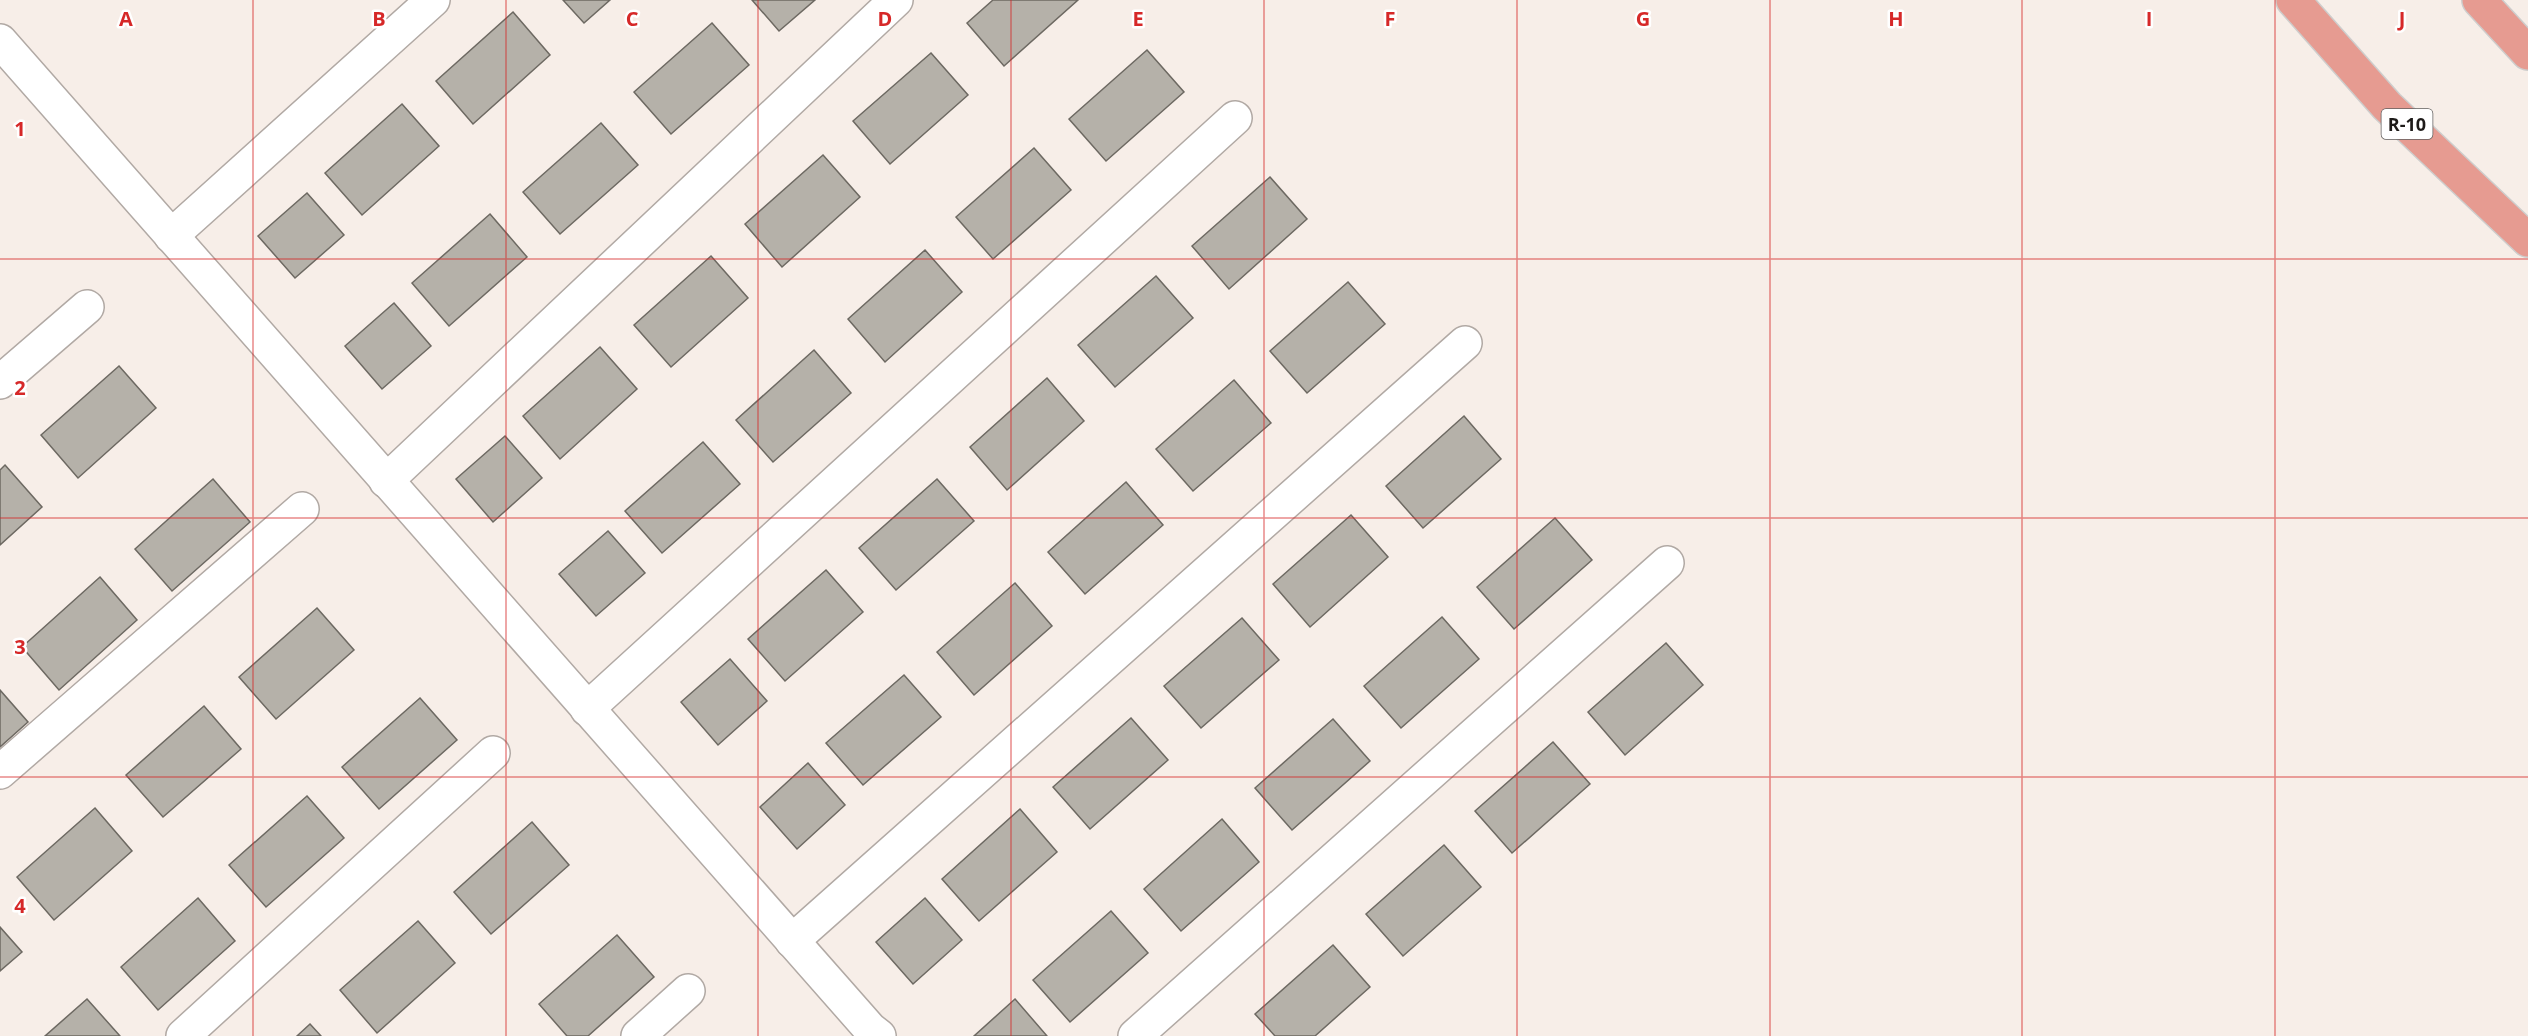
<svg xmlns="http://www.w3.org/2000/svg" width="2528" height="1036" font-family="'Open Sans',sans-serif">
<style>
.building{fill:#b5b1a9;stroke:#6d6962;stroke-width:1.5}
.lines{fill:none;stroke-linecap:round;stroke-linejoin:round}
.minor-casing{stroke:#b1a9a4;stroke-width:36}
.primary-casing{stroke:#cecdcc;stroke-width:36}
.minor{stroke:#fff;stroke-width:33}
.primary{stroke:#e69b91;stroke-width:33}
.grid{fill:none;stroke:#d62828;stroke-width:1.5;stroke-opacity:0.55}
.labels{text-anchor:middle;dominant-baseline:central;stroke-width:5;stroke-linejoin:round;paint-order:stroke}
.shield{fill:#fff;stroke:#625f5e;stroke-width:1.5}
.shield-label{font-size:18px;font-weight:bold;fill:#1e1b19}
.grid-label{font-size:20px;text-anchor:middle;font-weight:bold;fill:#d62828;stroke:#fff;stroke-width:5;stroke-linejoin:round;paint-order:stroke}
</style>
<rect width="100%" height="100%" fill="#f7eee8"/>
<g class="building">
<path d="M 563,0 L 610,0 L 584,23 Z"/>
<path d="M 752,0 L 815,0 L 779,31 Z"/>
<path d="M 993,0 L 1078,0 L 1004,66 L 967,23 Z"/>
<path d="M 513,12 L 550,55 L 473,124 L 436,81 Z"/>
<path d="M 712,23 L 749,65 L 671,134 L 634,92 Z"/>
<path d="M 1147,50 L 1184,92 L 1106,161 L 1069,119 Z"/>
<path d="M 931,53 L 968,95 L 890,164 L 853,121 Z"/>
<path d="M 402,104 L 439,146 L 362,215 L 325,173 Z"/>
<path d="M 601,123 L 638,165 L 560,234 L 523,192 Z"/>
<path d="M 1034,148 L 1071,190 L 993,259 L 956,217 Z"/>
<path d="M 823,155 L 860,197 L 782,267 L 745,224 Z"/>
<path d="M 1270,177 L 1307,219 L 1229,289 L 1192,246 Z"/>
<path d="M 307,193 L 344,235 L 295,278 L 258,236 Z"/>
<path d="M 490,214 L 527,257 L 449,326 L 412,283 Z"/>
<path d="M 925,250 L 962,292 L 885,362 L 848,319 Z"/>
<path d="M 711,256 L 748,298 L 671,367 L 634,325 Z"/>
<path d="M 1156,276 L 1193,318 L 1115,387 L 1078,345 Z"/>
<path d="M 1348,282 L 1385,324 L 1307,393 L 1270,351 Z"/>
<path d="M 394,303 L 431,346 L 382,389 L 345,346 Z"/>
<path d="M 600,347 L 637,389 L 560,459 L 523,416 Z"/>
<path d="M 814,350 L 851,393 L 773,462 L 736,420 Z"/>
<path d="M 119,366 L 156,408 L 78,478 L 41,435 Z"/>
<path d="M 1047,378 L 1084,421 L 1007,490 L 970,447 Z"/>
<path d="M 1234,380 L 1271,423 L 1193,491 L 1156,449 Z"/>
<path d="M 1464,416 L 1501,459 L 1423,528 L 1386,486 Z"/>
<path d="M 505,436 L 542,478 L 493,522 L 456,479 Z"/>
<path d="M 703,442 L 740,484 L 662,553 L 625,511 Z"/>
<path d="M 5,465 L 42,507 L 0,545 L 0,470 Z"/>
<path d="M 213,479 L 250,522 L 172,591 L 135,549 Z"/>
<path d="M 937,479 L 974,521 L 896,590 L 859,548 Z"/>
<path d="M 1126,482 L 1163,525 L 1085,594 L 1048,552 Z"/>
<path d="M 1351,515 L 1388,557 L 1310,627 L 1273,584 Z"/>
<path d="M 1555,518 L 1592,560 L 1514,629 L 1477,587 Z"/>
<path d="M 608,531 L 645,573 L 596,616 L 559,574 Z"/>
<path d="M 826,570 L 863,612 L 785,681 L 748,639 Z"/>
<path d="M 100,577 L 137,620 L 59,690 L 22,647 Z"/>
<path d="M 1015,583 L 1052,626 L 974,695 L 937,652 Z"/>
<path d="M 317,608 L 354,650 L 276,719 L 239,677 Z"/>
<path d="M 1442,617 L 1479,659 L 1401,728 L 1364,686 Z"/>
<path d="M 1242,618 L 1279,660 L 1201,728 L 1164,686 Z"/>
<path d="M 1666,643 L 1703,685 L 1625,755 L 1588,712 Z"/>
<path d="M 730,659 L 767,701 L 718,745 L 681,702 Z"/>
<path d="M 904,675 L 941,717 L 863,785 L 826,743 Z"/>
<path d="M 0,690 L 28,722 L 0,747 Z"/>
<path d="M 420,698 L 457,740 L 379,809 L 342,767 Z"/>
<path d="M 204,706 L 241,749 L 163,817 L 126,775 Z"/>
<path d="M 1131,718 L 1168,760 L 1090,829 L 1053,787 Z"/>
<path d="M 1333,719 L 1370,761 L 1292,830 L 1255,788 Z"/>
<path d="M 1553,742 L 1590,784 L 1512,853 L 1475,811 Z"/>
<path d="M 808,763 L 845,805 L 797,849 L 760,807 Z"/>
<path d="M 307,796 L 344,838 L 266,907 L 229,865 Z"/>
<path d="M 95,808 L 132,851 L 54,920 L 17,877 Z"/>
<path d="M 1020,809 L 1057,852 L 979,921 L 942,879 Z"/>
<path d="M 1222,819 L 1259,862 L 1181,931 L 1144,889 Z"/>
<path d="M 532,822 L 569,865 L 491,934 L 454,892 Z"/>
<path d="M 1444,845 L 1481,887 L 1403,956 L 1366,914 Z"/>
<path d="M 198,898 L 235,941 L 158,1010 L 121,967 Z"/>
<path d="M 925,898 L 962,940 L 913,984 L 876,942 Z"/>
<path d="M 1111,911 L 1148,953 L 1070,1022 L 1033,980 Z"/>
<path d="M 418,921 L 455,963 L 377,1033 L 340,990 Z"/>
<path d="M 0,927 L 22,952 L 0,971 Z"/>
<path d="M 617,935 L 654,977 L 588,1036 L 567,1036 L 539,1004 Z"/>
<path d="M 1333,945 L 1370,987 L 1315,1036 L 1275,1036 L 1255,1014 Z"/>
<path d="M 87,999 L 120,1036 L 45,1036 Z"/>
<path d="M 1015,999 L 1047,1036 L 974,1036 Z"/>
<path d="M 310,1024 L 321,1036 L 297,1036 Z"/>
</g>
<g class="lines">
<defs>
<g id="minor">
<path d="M 0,41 L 870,1029 L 879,1036"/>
<path d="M 171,236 L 433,0"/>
<path d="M 0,382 L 87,307"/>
<path d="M 386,481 L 896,0"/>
<path d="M 587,709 L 1235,118"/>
<path d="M 0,772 L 302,509"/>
<path d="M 792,941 L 1465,343"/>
<path d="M 183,1036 L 493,753"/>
<path d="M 638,1036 L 688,991"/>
<path d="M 1135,1036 L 1667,563"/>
</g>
<g id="primary">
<path d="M 2293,0 L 2387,106 L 2528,240"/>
<path d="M 2479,0 L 2528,53"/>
</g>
</defs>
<use href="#minor" class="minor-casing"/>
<use href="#primary" class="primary-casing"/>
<use href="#minor" class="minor"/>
<use href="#primary" class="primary"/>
</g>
<path class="grid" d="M 253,0 L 253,1036M 506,0 L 506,1036M 758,0 L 758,1036M 1011,0 L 1011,1036M 1264,0 L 1264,1036M 1517,0 L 1517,1036M 1770,0 L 1770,1036M 2022,0 L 2022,1036M 2275,0 L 2275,1036M 0,259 L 2528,259M 0,518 L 2528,518M 0,777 L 2528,777"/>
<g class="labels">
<rect class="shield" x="2381.5" y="109" width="51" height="30" rx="4.5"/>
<g class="shield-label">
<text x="2407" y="124">R-10</text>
</g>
</g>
<g class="grid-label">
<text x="126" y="26">A</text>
<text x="379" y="26">B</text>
<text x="632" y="26">C</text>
<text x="885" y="26">D</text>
<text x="1138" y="26">E</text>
<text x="1390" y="26">F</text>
<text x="1643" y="26">G</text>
<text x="1896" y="26">H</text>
<text x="2149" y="26">I</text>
<text x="2402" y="26">J</text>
<text x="20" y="136">1</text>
<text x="20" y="395">2</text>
<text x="20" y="654">3</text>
<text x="20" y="913">4</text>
</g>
</svg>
